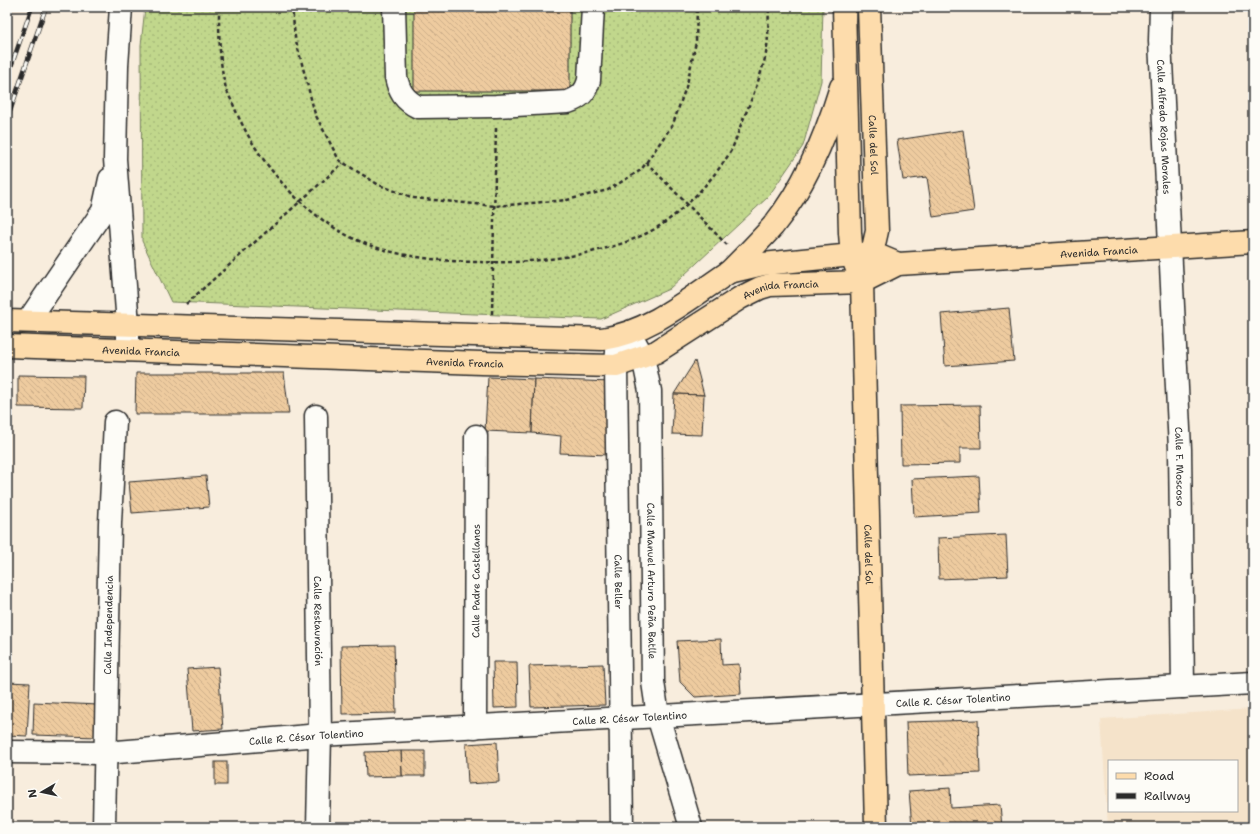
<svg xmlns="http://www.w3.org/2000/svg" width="1260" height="834" font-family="'Shantell Sans',sans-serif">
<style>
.built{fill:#f5e3ca;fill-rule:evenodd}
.grass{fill:url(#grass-dots);stroke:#76815c}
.building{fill:url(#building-back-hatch);stroke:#2b2b2b}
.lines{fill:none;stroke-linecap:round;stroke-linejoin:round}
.minor-casing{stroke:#2b2b2b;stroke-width:25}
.major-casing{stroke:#2b2b2b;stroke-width:25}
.path{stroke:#2b2b2b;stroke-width:2.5;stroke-dasharray:4 3;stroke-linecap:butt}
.minor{stroke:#fdfcf7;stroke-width:22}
.major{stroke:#fddcac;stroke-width:22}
.rail-casing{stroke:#2b2b2b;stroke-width:4.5}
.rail{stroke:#fdfcf7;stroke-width:3;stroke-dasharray:9;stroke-linecap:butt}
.labels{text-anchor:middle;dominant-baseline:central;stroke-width:4;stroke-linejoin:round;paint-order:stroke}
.street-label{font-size:10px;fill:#2b2b2b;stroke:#fdfcf7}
</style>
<defs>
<pattern id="grass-dots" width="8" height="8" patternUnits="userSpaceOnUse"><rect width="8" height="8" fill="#c1d78c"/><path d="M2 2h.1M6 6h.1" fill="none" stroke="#a6b979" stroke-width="1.8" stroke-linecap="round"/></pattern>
<pattern id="building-back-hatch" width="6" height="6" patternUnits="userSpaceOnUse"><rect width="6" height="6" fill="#eecb9f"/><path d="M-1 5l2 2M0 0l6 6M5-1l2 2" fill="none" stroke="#ccae89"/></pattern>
</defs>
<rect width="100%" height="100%" fill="#f8eddd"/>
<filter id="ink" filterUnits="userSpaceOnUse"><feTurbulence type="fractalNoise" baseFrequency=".025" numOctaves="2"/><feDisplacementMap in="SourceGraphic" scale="8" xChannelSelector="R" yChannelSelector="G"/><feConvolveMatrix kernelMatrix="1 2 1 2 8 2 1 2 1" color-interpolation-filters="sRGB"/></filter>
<g filter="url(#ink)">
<path class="built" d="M 1253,709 L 1253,827 L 1108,827 L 1101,719 ZM 1109,761 L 1237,761 L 1237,811 L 1109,811 Z"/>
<path class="grass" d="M 145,7 L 823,7 L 821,81 L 803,146 L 768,197 L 669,289 L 601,319 L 171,302 L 142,241 L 141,45 Z"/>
<g class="building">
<rect x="414" y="7" width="156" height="84"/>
<path d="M 1248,96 L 1253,96 L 1253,170 Z"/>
<path d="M 963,130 L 974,211 L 933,217 L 927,177 L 903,180 L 897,140 Z"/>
<path d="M 1009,308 L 1014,361 L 945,366 L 941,314 Z"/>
<path d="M 695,361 L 704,395 L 674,394 Z"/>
<path d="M 136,373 L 284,373 L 289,414 L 135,414 Z"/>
<path d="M 18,375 L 84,376 L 83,408 L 18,407 Z"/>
<path d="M 488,377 L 534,379 L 532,433 L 485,431 Z"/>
<path d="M 534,379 L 611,382 L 608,455 L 560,453 L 561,436 L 532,433 Z"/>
<path d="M 674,394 L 704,395 L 702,435 L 672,434 Z"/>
<path d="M 980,405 L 981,448 L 960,448 L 960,463 L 901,464 L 900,406 Z"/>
<path d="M 206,476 L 209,507 L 132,513 L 129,482 Z"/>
<path d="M 979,476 L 981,513 L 914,517 L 912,479 Z"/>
<path d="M 1006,535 L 1008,576 L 939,579 L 938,538 Z"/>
<path d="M 721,639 L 722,665 L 739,664 L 741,694 L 695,697 L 680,682 L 677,641 Z"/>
<path d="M 394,645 L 396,713 L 342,714 L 341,646 Z"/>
<path d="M 493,662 L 517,662 L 518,707 L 494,708 Z"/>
<path d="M 603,664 L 605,705 L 531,707 L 529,666 Z"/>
<path d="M 218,667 L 223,729 L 192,731 L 187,669 Z"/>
<path d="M 7,682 L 30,683 L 27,736 L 7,735 Z"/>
<path d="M 34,702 L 98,705 L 97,737 L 33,735 Z"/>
<path d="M 978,720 L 980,773 L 908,776 L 906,722 Z"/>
<path d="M 497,742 L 499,782 L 468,784 L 466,744 Z"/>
<path d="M 401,751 L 425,751 L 425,776 L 402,776 Z"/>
<path d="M 401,751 L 402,776 L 366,777 L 365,752 Z"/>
<rect x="215" y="762" width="12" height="23"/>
<path d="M 950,788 L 951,808 L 1000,805 L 1002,827 L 912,827 L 909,791 Z"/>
</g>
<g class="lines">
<defs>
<g id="minor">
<path d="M 121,7 L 117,66 L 115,159 L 128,324 L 128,350"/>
<path d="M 394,7 L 396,77 C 399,91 404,100 418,107 L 496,106 L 568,102 C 580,98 586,92 589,80 L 593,7"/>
<path id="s1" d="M 1161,7 L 1160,41 L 1180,449 L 1183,687"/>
<path d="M 28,321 L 103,211 L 110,179"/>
<path id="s2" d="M 630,333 L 643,357 L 650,391 L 653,682 L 658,716 L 691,827"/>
<path id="s3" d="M 618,337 L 616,366 L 622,827"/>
<path id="s4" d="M 316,416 L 320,735 L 318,827"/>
<path id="s5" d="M 475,727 L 476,436"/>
<path id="s6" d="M 7,752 L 105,753 L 320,735 L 1253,683"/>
<path id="s7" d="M 104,827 L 110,523 L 115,422"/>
</g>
<g id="major">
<path d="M 844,7 L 850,233 L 852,256 L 857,269"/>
<path id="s8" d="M 869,7 L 877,231 L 872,253 L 862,282 L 876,827"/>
<path d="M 729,272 C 744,257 759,242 773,226 C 806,185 826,136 841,87"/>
<path d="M 7,321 L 602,339 C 650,332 690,298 729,272 L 763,264 L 872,253 L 898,264"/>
<path id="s9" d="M 7,346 L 481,363 L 616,366 L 656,352 L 740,298 L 760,288 L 770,285 L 862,282 L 898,264 L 1253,242"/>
</g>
</defs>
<use href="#minor" class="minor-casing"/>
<use href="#major" class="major-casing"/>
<g class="path">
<path d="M 219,7 C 219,31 219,61 225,84 C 226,91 230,97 233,104 C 256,162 308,223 369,245 C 414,261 465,263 513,262 C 559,260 626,250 664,223 C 686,208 715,177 729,154 C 734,146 737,136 740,127 C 749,106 758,84 764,62 C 769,45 768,25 769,7"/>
<path d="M 292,7 L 295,37 L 315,114 L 339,160 L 379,185 L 414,198 L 495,206 L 567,200 L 608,190 L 641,170 L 673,124 L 687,84 L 696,42 L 697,7"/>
<path d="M 646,162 L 727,245"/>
<path d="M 186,304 L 343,163"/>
<path d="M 492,314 L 496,127"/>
</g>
<use href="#minor" class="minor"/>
<use href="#major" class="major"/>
<defs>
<g id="rail">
<path d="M 7,78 L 32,7"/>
<path d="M 7,120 L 46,7"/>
</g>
</defs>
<use href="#rail" class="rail-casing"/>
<use href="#rail" class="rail"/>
</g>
</g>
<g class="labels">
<g class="street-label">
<text stroke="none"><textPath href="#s1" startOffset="120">Calle Alfredo Rojas Morales</textPath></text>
<text stroke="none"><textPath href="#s8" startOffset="138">Calle del Sol</textPath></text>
<text stroke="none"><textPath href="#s9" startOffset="1118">Avenida Francia</textPath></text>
<text stroke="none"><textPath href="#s9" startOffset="794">Avenida Francia</textPath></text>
<text stroke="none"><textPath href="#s9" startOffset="134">Avenida Francia</textPath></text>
<text stroke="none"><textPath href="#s9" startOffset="458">Avenida Francia</textPath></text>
<text stroke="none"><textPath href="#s1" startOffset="460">Calle F. Moscoso</textPath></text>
<text stroke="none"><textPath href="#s8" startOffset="550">Calle del Sol</textPath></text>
<text stroke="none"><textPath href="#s5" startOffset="146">Calle Padre Castellanos</textPath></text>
<text stroke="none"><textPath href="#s2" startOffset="252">Calle Manuel Arturo Peña Batlle</textPath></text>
<text stroke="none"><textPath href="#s3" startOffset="245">Calle Beller</textPath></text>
<text stroke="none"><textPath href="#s4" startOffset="205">Calle Restauración</textPath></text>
<text stroke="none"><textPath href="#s7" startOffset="202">Calle Independencia</textPath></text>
<text stroke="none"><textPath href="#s6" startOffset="948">Calle R. César Tolentino</textPath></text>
<text stroke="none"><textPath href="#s6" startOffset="624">Calle R. César Tolentino</textPath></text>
<text stroke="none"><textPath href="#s6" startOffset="300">Calle R. César Tolentino</textPath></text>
</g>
</g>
<rect width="1260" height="834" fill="none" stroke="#fdfcf7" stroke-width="24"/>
<rect x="12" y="12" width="1236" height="810" fill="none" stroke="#2b2b2b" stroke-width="1.5" filter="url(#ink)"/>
<rect x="1108" y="760" width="130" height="52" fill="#fdfcf7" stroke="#a9a8a5"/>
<rect x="1116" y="773" width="20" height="6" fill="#fddcac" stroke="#a9a8a5"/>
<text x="1144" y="780" font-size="12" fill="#2b2b2b">Road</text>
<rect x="1116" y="793" width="20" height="6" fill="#2b2b2b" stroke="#a9a8a5"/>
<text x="1144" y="800" font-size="12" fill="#2b2b2b">Railway</text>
<g transform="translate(42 792) rotate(261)" stroke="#fdfcf7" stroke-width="3" paint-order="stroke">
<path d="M0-3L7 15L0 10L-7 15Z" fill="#2b2b2b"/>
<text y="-6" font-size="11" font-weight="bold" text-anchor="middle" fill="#2b2b2b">N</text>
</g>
</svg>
